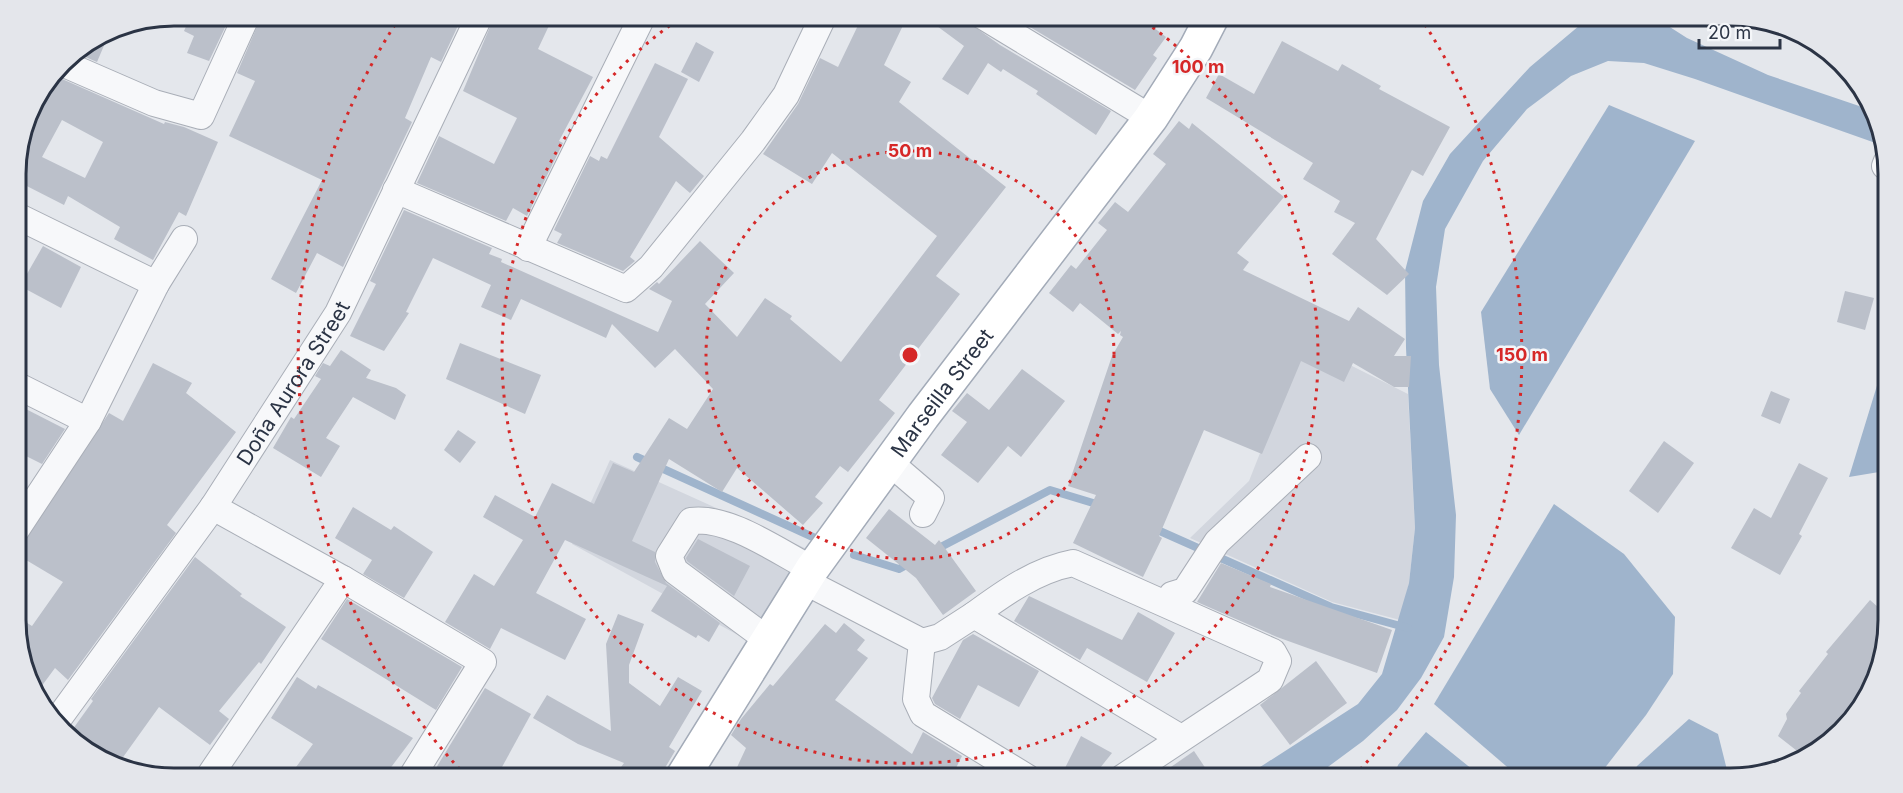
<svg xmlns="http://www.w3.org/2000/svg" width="1903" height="793" font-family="Inter,sans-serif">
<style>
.built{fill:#d2d6de}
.water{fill:#9fb4cc}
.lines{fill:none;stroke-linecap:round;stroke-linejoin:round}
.stream{stroke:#9fb4cc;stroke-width:8}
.building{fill:#bbc0ca;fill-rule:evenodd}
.minor-casing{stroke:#a9aeb7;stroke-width:28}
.major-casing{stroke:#a3abb8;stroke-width:36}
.minor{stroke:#f7f8fa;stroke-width:26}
.major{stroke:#fff;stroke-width:33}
.ring{fill:none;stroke:#d62828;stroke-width:3;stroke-dasharray:3 6}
.labels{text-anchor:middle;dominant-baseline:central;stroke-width:5;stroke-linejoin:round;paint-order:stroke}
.street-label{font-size:21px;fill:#2b3445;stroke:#f4f6f9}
.rim{fill:none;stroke:#2b3445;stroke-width:3}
.centre{fill:#d62828;stroke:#f4f6f9;stroke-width:3}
.ring-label{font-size:18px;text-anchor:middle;font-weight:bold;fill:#d62828;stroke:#f4f6f9;stroke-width:5;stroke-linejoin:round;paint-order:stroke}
</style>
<rect width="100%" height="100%" fill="#e4e7ec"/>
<g class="built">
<path d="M 1304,342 L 1408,394 L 1415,528 L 1409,583 L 1400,620 L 1332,602 L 1190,538 L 1249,481 Z"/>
<path d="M 610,460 L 807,549 L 747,640 L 572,544 Z"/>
</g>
<g class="water">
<path d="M 1592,15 L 1651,15 L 1687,38 L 1768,75 L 1868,109 L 1884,146 L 1695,79 L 1644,63 L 1608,61 L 1571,76 L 1527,109 L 1483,161 L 1445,229 L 1436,287 L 1439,365 L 1456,515 L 1454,577 L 1444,637 L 1421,678 L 1397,710 L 1363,741 L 1313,778 L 1243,778 L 1358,704 L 1382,674 L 1409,583 L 1415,528 L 1406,348 L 1405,271 L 1423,201 L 1450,154 L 1530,67 Z"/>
<path d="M 1609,105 L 1695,141 L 1519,435 L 1490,389 L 1481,312 Z"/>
<path d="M 1887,316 L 1888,467 L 1885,471 L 1849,477 L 1883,366 Z"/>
<path d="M 1554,504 L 1624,554 L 1675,617 L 1673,674 L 1646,715 L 1597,778 L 1520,778 L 1434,704 Z"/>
<path d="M 1689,719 L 1718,734 L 1729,778 L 1630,778 L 1637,766 Z"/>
<path d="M 1426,732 L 1483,778 L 1484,778 L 1393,778 L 1398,765 Z"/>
</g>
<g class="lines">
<g class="stream">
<path d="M 637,457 L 815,538"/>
<path d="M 1153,528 L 1331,607 L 1408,628"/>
<path d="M 935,550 L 1050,490 L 1103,506"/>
<path d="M 854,555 L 899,569 L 910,563"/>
</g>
</g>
<g class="building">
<path d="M 191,15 L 231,15 L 209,61 L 187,53 L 194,36 L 184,31 Z"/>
<path d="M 262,15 L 463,15 L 441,62 L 431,57 L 405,118 L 412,122 L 343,267 L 317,253 L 296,293 L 271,279 L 322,180 L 229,136 L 255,81 L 237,73 Z"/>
<path d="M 495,15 L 554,15 L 538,49 L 593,77 L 559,141 L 563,143 L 527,216 L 513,208 L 506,221 L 417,183 L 439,136 L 494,164 L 517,118 L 463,91 Z"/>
<path d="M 863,15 L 908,15 L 884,65 L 911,82 L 899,102 L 1006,187 L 936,276 L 960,294 L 879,400 L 895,413 L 848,472 L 840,466 L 815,497 L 823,503 L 803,525 L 737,468 L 722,492 L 669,459 L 632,541 L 655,552 L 655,562 L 666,583 L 720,623 L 709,642 L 698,635 L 696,638 L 651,611 L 667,586 L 565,540 L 536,593 L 586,619 L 565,660 L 501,628 L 490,649 L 445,622 L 474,574 L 494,586 L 523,540 L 483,517 L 495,495 L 535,517 L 552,483 L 594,504 L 613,463 L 634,472 L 669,418 L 687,429 L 713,389 L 675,349 L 655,368 L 612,324 L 606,338 L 521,299 L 511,320 L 481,307 L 491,285 L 433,258 L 406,312 L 409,313 L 384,351 L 350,336 L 376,284 L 370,281 L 404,210 L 492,248 L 489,254 L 502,259 L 501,262 L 658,332 L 672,301 L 649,289 L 657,282 L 659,284 L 700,241 L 734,273 L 705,304 L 737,337 L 765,298 L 792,316 L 790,319 L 841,362 L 937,236 L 832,153 L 812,184 L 763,154 L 798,104 L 820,58 L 838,67 Z"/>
<path d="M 922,15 L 958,15 L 1000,45 L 1111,111 L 1096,135 L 1036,94 L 1038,91 L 1003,69 L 1001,72 L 988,63 L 968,95 L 942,79 L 964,46 Z"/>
<path d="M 1026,15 L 1157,15 L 1149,24 L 1166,37 L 1153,55 L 1157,58 L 1135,90 L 1020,21 Z"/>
<path d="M 111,29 L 97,62 L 74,52 L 76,50 Z"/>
<path d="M 1282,41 L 1338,71 L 1342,64 L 1381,86 L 1379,89 L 1450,127 L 1423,176 L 1412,170 L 1376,239 L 1409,274 L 1387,295 L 1332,254 L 1355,223 L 1334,212 L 1340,201 L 1303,179 L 1313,163 L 1206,98 L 1219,74 L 1254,94 Z"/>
<path d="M 696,42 L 714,52 L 699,82 L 681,72 Z"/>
<path d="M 655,63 L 688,79 L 659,137 L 704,176 L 690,193 L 676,181 L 630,257 L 635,261 L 623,271 L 557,243 L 562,234 L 554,230 L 590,156 L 599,161 L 601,156 L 607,159 Z"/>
<path d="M 53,75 L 164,124 L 165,122 L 184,127 L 218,142 L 186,216 L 179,212 L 153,260 L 114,239 L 120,227 L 68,196 L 64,205 L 15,180 L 15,163 L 32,103 ZM 62,120 L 103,142 L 85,178 L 42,157 Z"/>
<path d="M 1179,121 L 1189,129 L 1192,123 L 1284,197 L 1237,253 L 1249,262 L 1243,270 L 1349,321 L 1358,307 L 1405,339 L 1394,356 L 1411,356 L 1409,387 L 1394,387 L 1353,363 L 1344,382 L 1301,361 L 1262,454 L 1204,430 L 1159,536 L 1162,538 L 1143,577 L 1073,543 L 1096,495 L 1068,486 L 1112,356 L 1123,337 L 1120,335 L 1121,331 L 1118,334 L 1080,303 L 1073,312 L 1049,293 L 1071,265 L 1076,269 L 1107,230 L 1098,223 L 1115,202 L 1128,212 L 1166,164 L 1153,154 Z"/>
<path d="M 43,246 L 81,267 L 61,308 L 20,286 Z"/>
<path d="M 1845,291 L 1874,298 L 1865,330 L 1837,322 Z"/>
<path d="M 460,343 L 541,375 L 525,414 L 446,379 Z"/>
<path d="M 341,350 L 371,370 L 366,378 L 396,388 L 406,395 L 395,420 L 353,397 L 326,438 L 340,446 L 321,477 L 273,448 L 291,417 L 294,419 L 321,379 L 315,376 L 323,363 L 330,366 Z"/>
<path d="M 153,363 L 192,383 L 186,393 L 236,432 L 167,525 L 176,533 L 68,680 L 55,668 L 38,691 L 16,640 L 16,616 L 32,626 L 63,582 L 16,554 L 109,413 L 123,421 Z"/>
<path d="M 1022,369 L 1065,401 L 1021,457 L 1008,446 L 978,483 L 941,455 L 967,422 L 952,411 L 967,393 L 989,410 Z"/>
<path d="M 1771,391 L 1790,399 L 1780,424 L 1761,416 Z"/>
<path d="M 16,404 L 65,429 L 42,464 L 16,451 Z"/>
<path d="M 458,430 L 476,442 L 460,463 L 444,450 Z"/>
<path d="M 1664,441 L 1694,463 L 1658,513 L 1629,491 Z"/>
<path d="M 1799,463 L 1828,478 L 1799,534 L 1802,536 L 1780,575 L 1731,548 L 1754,508 L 1771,518 Z"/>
<path d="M 353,507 L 391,530 L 394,526 L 433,552 L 404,598 L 363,574 L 372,560 L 335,538 Z"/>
<path d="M 889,509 L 935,545 L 939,540 L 976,591 L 943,615 L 916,578 L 866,538 Z"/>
<path d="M 698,539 L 750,566 L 734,596 L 687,561 L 686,558 Z"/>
<path d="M 195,557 L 242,594 L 240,596 L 286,627 L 261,664 L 259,662 L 219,711 L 229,719 L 210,745 L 159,707 L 116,767 L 113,766 L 70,733 L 93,701 L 91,699 Z"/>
<path d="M 1221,563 L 1271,584 L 1270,587 L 1392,630 L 1377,673 L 1277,637 L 1197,602 Z"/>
<path d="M 1029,596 L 1122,640 L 1138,612 L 1175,633 L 1147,682 L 1087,648 L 1080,660 L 1014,621 Z"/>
<path d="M 347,599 L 462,667 L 436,710 L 321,639 Z"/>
<path d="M 1870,600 L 1888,616 L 1876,680 L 1826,745 L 1801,754 L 1778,736 L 1787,719 L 1786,714 L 1801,693 L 1799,691 L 1828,654 L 1826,652 Z"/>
<path d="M 618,614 L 644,624 L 629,665 L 629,683 L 660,706 L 678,677 L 702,691 L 669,747 L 675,751 L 659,778 L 613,778 L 624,763 L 578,744 L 533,718 L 547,695 L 611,731 L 606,644 Z"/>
<path d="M 844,623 L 865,640 L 857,650 L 868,658 L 835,700 L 912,754 L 923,732 L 962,756 L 951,778 L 732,778 L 746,748 L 731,735 L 741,719 L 770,684 L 773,686 L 825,624 L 836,633 Z"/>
<path d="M 973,634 L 1039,671 L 1019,707 L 978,685 L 960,719 L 935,704 L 932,698 L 963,640 Z"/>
<path d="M 1316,661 L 1347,703 L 1290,745 L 1260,705 Z"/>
<path d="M 297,677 L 316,689 L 318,685 L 413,738 L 383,778 L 288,778 L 313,744 L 271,718 Z"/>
<path d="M 485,688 L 531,714 L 496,778 L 433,778 L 436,768 Z"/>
<path d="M 1081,736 L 1112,753 L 1092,778 L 1060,778 Z"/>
<path d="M 1194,751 L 1212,778 L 1155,778 Z"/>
</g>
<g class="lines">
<defs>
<g id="minor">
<path d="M 981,15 L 1151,118"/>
<path d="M 62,63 L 154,103 L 201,116 L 247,15"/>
<path d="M 1885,166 L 1887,161"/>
<path d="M 396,190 L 626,289 L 651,267 L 753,141 L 786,95 L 824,15"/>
<path d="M 15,215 L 156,284"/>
<path d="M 528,248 L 643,15"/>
<path d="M 16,385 L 88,421"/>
<path d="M 889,462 L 931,498 L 923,514"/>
<path d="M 213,507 L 343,579"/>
<path d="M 16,530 L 88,421 L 156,284 L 184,239"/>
<path d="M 804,581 L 922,642 L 940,637 L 974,615 L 1181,738"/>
<path d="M 1172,595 L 1185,591 L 1217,542 L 1308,457"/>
<path d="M 974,615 C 1004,593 1036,570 1073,563 L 1273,652 L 1278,661 L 1270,680 L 1122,778"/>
<path d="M 768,640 L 675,571 L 669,556 L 691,521 C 729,516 777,551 812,569"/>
<path d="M 922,642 L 916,699 L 923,714 L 1028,778"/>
<path id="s1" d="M 56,722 L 213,507 L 338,313 L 480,15"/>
<path d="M 208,778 L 343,579 L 483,662 L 411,778"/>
</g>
<g id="major">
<path id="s2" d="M 682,778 L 812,569 L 923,416 L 1151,118 L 1196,48 L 1213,15"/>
</g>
</defs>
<use href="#minor" class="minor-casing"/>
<use href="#major" class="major-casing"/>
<use href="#minor" class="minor"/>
<use href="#major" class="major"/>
</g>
<g class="ring">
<circle cx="910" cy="355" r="204"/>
<path d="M1138 17A408 408 0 1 1 682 17"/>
<path d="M466 776A612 612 0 0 1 400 17M1420 17A612 612 0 0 1 1354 776"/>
</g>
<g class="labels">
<g class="street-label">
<text stroke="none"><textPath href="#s1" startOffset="414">Doña Aurora Street</textPath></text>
<text stroke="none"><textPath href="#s2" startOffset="465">Marseilla Street</textPath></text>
</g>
</g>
<path d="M0 0H1903V793H0ZM174 26H1730A148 148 0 0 1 1878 174V620A148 148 0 0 1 1730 768H174A148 148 0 0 1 26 620V174A148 148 0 0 1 174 26Z" fill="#e4e6eb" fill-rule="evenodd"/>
<path class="rim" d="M174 26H1730A148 148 0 0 1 1878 174V620A148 148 0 0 1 1730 768H174A148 148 0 0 1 26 620V174A148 148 0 0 1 174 26Z"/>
<circle cx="910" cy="355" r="9" class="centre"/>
<g class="ring-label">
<text x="1198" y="73">100 m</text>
<text x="910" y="157">50 m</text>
<text x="1522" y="361">150 m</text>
</g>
<path d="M1699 39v9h81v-9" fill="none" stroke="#2b3445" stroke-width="3"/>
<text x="1708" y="39" font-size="18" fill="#2b3445" stroke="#f4f6f9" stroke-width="4.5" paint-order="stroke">20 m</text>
</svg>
